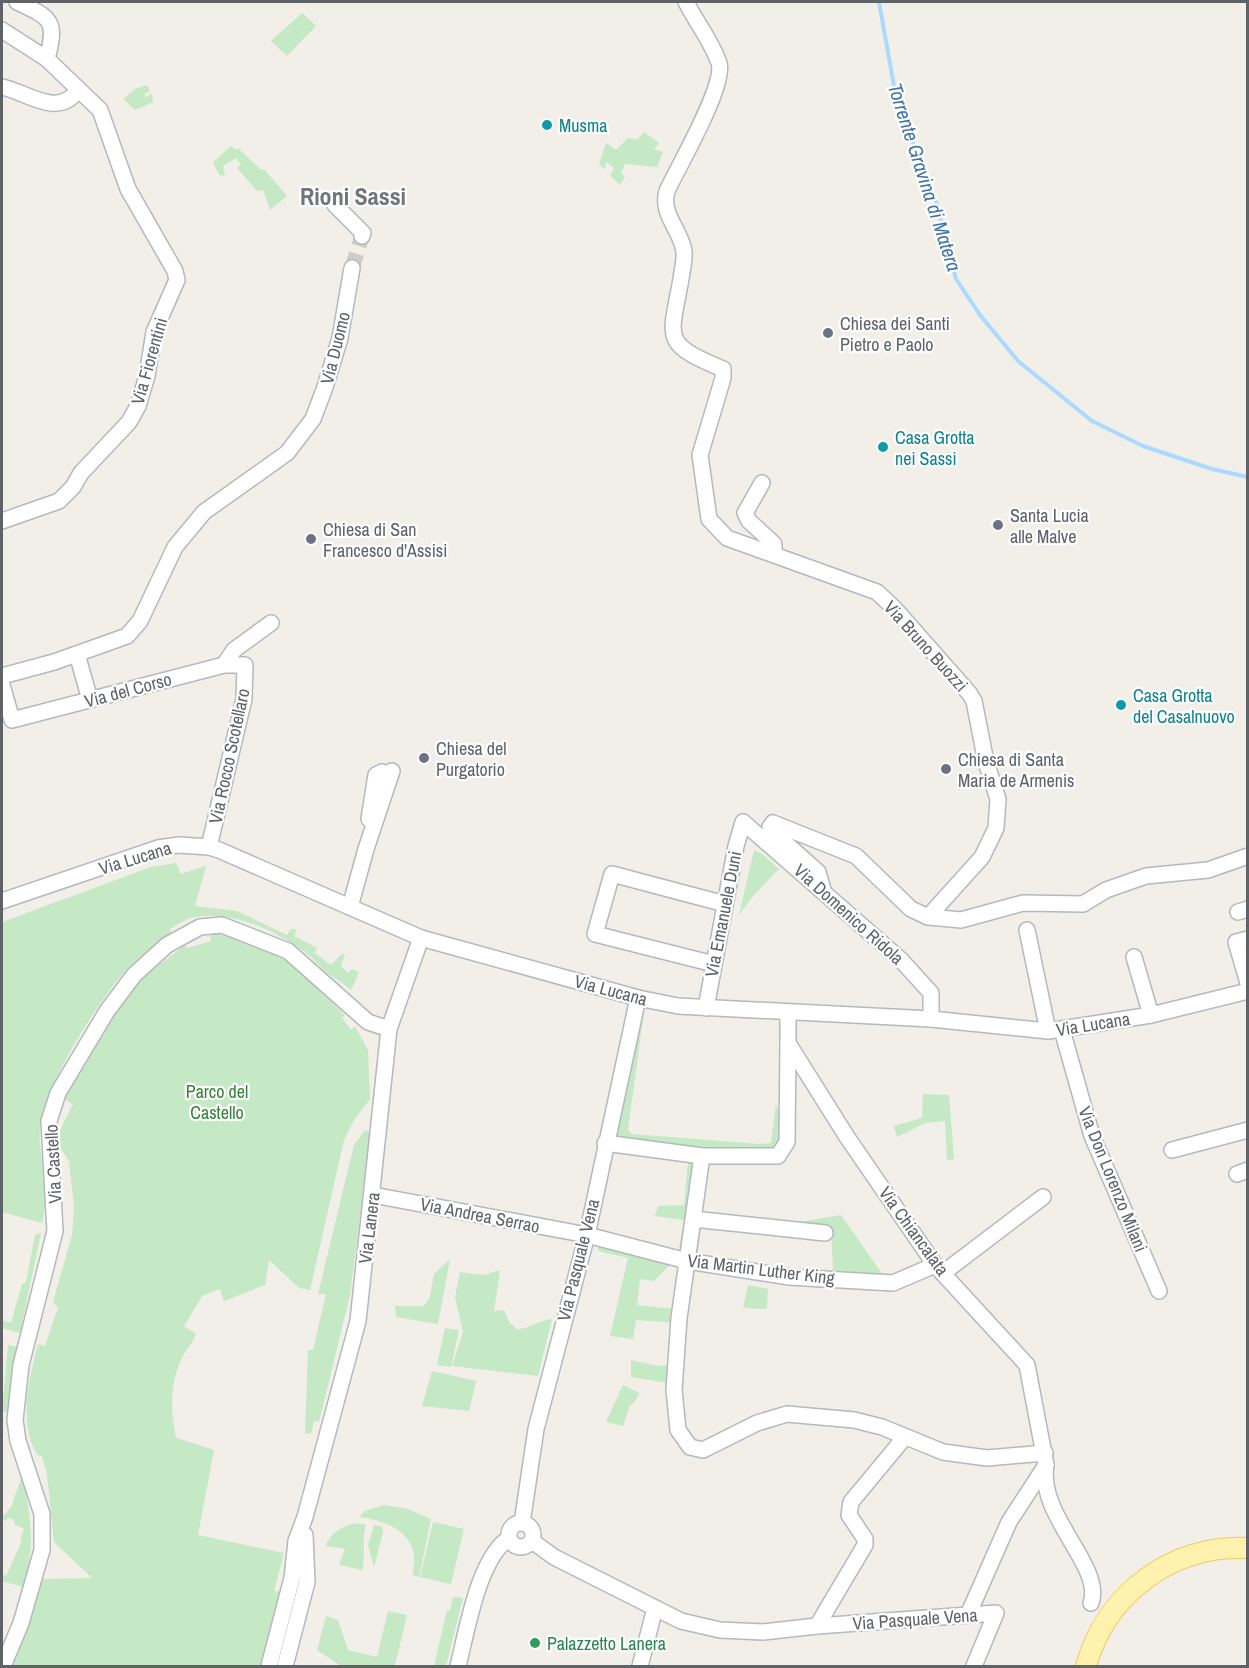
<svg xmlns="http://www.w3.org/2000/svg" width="1249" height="1668" font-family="'Archivo Narrow',sans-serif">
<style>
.green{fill:#c5e8c5}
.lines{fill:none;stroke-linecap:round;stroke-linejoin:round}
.stream{stroke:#aadaff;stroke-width:4}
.minor-tunnel{stroke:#ccccc8;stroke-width:15;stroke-dasharray:15 8;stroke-linecap:butt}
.minor-casing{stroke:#b5b8bc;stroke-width:18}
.major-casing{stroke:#f2c960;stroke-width:22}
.minor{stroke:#fff;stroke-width:15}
.major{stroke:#fff2af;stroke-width:20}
.culture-dot{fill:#0f9aa8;stroke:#fff;stroke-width:2}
.worship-dot{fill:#6b7280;stroke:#fff;stroke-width:2}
.leisure-dot{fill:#2e9e5b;stroke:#fff;stroke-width:2}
.labels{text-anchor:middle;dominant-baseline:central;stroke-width:4.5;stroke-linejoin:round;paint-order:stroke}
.culture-label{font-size:18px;fill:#0d838f;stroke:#fff;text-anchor:start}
.worship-label{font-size:18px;fill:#5b616d;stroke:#fff;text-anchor:start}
.street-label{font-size:18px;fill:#5f6368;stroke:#fff}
.park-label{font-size:18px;fill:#348238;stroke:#fff}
.leisure-label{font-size:18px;fill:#27864d;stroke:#fff;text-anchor:start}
.water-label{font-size:20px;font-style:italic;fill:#4174aa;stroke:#fff}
.district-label{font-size:24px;font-weight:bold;fill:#70757a;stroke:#fff}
</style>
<rect width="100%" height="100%" fill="#f1efe8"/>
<g class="green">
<path d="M 302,13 L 316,26 L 287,56 L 271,41 Z"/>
<path d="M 147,85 L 150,91 L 145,93 L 145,97 L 152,94 L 153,102 L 135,110 L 123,99 L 135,89 Z"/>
<path d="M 644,132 L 659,143 L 654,149 L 663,152 L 657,167 L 625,164 L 621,173 L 625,177 L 620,185 L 610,175 L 614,168 L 607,162 L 604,169 L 599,164 L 606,143 L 616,150 L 628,138 L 637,140 Z"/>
<path d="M 231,146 L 236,150 L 238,148 L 261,170 L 264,169 L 287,196 L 270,210 L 263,190 L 257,191 L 237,168 L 241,165 L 236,158 L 223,166 L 225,176 L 219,175 L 213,162 Z"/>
<path d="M 754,850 L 761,853 L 779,869 L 753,896 L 739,915 Z"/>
<path d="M 176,863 L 181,874 L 206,866 L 195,906 L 237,911 L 287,935 L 291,929 L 297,929 L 294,936 L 317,948 L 315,953 L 331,965 L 342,954 L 345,954 L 341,966 L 348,973 L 352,969 L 359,972 L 351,990 C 345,985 340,981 333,977 C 323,972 315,959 306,953 C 276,931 233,910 195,917 C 186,918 178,925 170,929 L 171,934 C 158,944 143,953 131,965 C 101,995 44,1086 40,1127 C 38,1151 46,1173 46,1196 C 46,1205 44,1214 42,1223 L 2,1212 L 2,922 L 151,867 Z"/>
<path d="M 216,933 L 241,939 L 293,964 L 345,1015 L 342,1018 L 351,1030 L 355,1026 L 368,1050 L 370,1099 L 354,1120 L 344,1140 L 310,1290 L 299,1288 L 269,1260 L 265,1285 L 224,1301 L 220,1289 L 202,1296 L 184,1326 L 196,1334 C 192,1344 186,1349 181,1360 C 169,1386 171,1412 176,1438 L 214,1450 L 198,1535 L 284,1553 L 274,1591 L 286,1592 L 265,1666 L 6,1666 L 35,1579 L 92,1578 L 54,1542 L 47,1474 L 42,1456 L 37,1455 C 18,1420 29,1380 38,1344 L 45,1346 L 58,1308 L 53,1302 L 72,1235 L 74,1206 L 69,1161 L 60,1147 L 59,1133 L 73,1104 L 65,1100 L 69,1087 L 133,985 L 185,945 L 188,948 L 211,941 L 210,935 Z"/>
<path d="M 639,1011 L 644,1012 L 628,1129 L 631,1134 L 760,1144 L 771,1143 L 776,1104 L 785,1132 L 778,1148 L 769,1153 L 612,1140 Z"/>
<path d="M 923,1094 L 949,1095 L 954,1159 L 947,1160 L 945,1121 L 925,1123 L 897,1137 L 894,1126 L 922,1118 Z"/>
<path d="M 365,1130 L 370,1132 L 370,1138 L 350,1295 L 319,1422 L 314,1421 L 311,1434 L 305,1433 L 308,1350 L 313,1350 L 326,1294 L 318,1294 L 354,1145 Z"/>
<path d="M 701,1162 L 689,1249 L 679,1248 L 684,1220 L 655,1216 L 658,1206 L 684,1205 L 688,1163 Z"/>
<path d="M 841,1215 L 885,1278 L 833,1271 L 831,1227 L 794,1223 Z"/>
<path d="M 41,1233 L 20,1333 L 2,1328 L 2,1320 L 11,1323 L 22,1284 L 26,1282 L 35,1235 Z"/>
<path d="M 600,1239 L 676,1258 L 654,1281 L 640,1279 L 637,1305 L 674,1309 L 679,1323 L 636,1320 L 633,1339 L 610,1336 L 628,1258 L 598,1251 Z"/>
<path d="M 450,1259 L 438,1324 L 396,1317 L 395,1306 L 424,1306 L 430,1297 L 434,1274 Z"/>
<path d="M 500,1270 L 494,1311 L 504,1310 L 509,1322 L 517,1329 C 530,1329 535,1321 552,1319 L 538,1376 L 452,1366 L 463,1332 L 455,1297 L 460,1272 L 484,1275 Z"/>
<path d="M 748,1285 L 768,1289 L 767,1309 L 743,1308 Z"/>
<path d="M 445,1328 L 459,1330 L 451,1367 L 437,1365 Z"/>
<path d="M 8,1345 L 18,1347 L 10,1413 L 2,1411 Z"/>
<path d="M 631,1360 L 658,1366 L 676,1365 L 674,1384 L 631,1377 Z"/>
<path d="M 432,1371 L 476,1381 L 469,1411 L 422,1406 Z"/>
<path d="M 623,1385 L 639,1393 L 636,1400 L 629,1407 L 623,1426 L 606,1422 Z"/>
<path d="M 22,1476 C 31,1515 36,1548 23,1587 L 2,1581 L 2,1574 L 6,1576 L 22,1541 L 20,1540 L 24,1529 L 14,1524 L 15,1520 L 8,1518 L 6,1521 L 2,1518 L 11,1507 Z"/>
<path d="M 384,1505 L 408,1509 L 431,1519 L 419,1577 L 412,1575 C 423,1537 392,1521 359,1517 L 365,1511 Z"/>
<path d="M 433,1522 L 464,1529 L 451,1584 L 420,1577 Z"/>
<path d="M 355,1523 L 366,1525 C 361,1542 366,1559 362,1570 L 339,1565 L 345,1549 L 326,1546 C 330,1532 342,1527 355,1523 Z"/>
<path d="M 374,1525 L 381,1526 L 383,1532 L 374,1567 L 368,1545 Z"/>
<path d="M 453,1597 L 463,1598 L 446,1666 L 434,1666 L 447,1610 L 450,1611 Z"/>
<path d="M 388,1611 L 407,1615 L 395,1665 L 401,1666 L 341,1666 L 317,1650 L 326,1616 L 338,1620 L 348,1650 L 377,1657 Z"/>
</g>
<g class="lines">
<path class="stream" d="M 879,2 L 897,103 L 935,198 L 956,279 L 980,315 L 1018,361 L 1092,421 L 1143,446 L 1212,469 L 1248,477"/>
<path class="minor-tunnel" d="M 352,268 L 362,236"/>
<defs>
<g id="minor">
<path d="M 17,2 C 52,18 57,21 47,59"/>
<path d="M 686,2 C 696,22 712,42 719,63 C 726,85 678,167 667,191 C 660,214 681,230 684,251 C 685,260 682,270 681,279 C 670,340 661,343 723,369 L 723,378 L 700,455 L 709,519 L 727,538 L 877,592 L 895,609 L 969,693 L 974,701 L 986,762 L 998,799 L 996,828 L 982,857 L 928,917"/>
<path d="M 2,30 L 47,59 L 100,110 L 128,189 L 175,271 L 177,280 L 154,332 L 147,376 L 138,406 L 129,422 L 81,473 L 73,487 L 59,501 L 2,521"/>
<path d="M 2,87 C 27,92 58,119 78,90"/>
<path d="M 335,205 L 363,233 L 362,236"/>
<path d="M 762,483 L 745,513 L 749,521 L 774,544 L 774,554"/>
<path d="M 77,654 L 90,700"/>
<path d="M 224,665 L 234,650 L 271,623"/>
<path d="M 2,676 L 54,662 L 127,636 L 140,621 L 175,547 L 204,512 L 287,453 L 313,419 L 325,387 L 340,338 L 352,268"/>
<path d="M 2,685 L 12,720 L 224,665 L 245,665 L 244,699 L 209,847"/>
<path d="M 369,819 L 376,775 L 382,772 L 390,775"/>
<path d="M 823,890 L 818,872 L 772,831 L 770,827 L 773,823 L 856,856 L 911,909 L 928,917 L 940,918 L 961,920 L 1023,903 L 1083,904 L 1106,890 L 1146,876 L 1208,870 L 1248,856"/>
<path d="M 2,901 L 158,848 L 179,845 L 209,847 L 219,850 L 421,938 L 638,998 L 678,1006 L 931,1019 L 1048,1031 L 1151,1015 L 1248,991"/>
<path d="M 350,907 L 366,849 L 392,771"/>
<path d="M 1238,912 L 1248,909"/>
<path d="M 1027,930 L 1048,1031"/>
<path d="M 1248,939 L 1236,942 L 1248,983"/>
<path d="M 1134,957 L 1151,1015"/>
<path d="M 714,964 L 595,934 L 612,874 L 725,904"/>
<path d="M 706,1008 L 736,846 L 743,822 L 901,960 L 931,993 L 931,1019"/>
<path d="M 788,1014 L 788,1043 L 847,1137 L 935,1265 L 1027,1365 L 1046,1465 L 1009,1522 L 968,1615"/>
<path d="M 1062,1030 L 1092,1136 L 1159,1291"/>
<path d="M 605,1143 L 702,1156 L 778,1156 L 787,1142 L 788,1043"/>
<path d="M 1172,1150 L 1248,1130"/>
<path d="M 702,1156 L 679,1318 L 674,1390 L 678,1430 L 690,1447 L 703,1450 L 757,1423 L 787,1414 L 854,1420 L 882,1427 L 943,1452 L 987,1458 L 1045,1453"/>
<path d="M 1237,1174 L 1248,1170"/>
<path d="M 373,1195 L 587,1235 L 687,1261 L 789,1277 L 893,1283 L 935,1265"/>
<path d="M 693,1219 L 825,1233"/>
<path d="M 943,1273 L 1043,1197"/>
<path d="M 1046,1465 C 1037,1516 1104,1566 1091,1603"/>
<circle cx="521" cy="1535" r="12"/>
<path d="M 522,1523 L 536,1429 L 587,1235 L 638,998"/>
<path d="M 532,1541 L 554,1557 L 681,1621 L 720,1630 L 763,1632 L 817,1626 L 996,1613 L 974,1666"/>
<path d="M 817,1626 L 865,1545 L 865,1539 L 849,1515 L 851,1502 L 905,1437"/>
<path d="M 3,1666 L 21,1623 L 42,1550 L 42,1514 L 18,1441 L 15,1420 L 21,1365 L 55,1231 L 49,1121 L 58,1093 L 107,1011 L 134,975 L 167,945 L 200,927 L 222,925 L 288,951 L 368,1022 L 389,1029"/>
<path d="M 269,1666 L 292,1578 L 296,1541 L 305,1517 L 358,1321 L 389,1029 L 421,938"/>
<path d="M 285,1666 L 307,1582 L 305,1535"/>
<path d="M 458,1666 C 467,1631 478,1559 509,1538"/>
<path d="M 640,1666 L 655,1608"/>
</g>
<path id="major" d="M 1086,1666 C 1106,1594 1171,1545 1248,1548"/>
</defs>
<use href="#minor" class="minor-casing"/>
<use href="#major" class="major-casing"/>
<use href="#minor" class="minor"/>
<use href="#major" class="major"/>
</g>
<g class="culture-dot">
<circle cx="547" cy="125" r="6"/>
<circle cx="883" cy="447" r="6"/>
<circle cx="1121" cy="705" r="6"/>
</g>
<g class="worship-dot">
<circle cx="828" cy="333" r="6"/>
<circle cx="998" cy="525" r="6"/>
<circle cx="311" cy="539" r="6"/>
<circle cx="424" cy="758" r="6"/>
<circle cx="946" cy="769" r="6"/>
</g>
<circle class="leisure-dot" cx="535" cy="1643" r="6"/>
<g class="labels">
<g class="culture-label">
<text x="559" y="125">Musma</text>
<text x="895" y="437">Casa Grotta<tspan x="895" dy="21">nei Sassi</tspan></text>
<text x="1133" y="695">Casa Grotta<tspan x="1133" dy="21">del Casalnuovo</tspan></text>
</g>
<g class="worship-label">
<text x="840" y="323">Chiesa dei Santi<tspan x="840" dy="21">Pietro e Paolo</tspan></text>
<text x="1010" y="515">Santa Lucia<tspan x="1010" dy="21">alle Malve</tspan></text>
<text x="323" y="529">Chiesa di San<tspan x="323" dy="21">Francesco d'Assisi</tspan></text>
<text x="436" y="748">Chiesa del<tspan x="436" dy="21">Purgatorio</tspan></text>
<text x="958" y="759">Chiesa di Santa<tspan x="958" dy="21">Maria de Armenis</tspan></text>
</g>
<g class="street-label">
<text transform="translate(335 348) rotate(-76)">Via Duomo</text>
<text transform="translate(149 361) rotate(-74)">Via Fiorentini</text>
<text transform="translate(926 646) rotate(48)">Via Bruno Buozzi</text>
<text transform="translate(128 690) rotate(-15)">Via del Corso</text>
<text transform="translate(229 756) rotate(-78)">Via Rocco Scotellaro</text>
<text transform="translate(135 858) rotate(-17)">Via Lucana</text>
<text transform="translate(723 914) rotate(-79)">Via Emanuele Duni</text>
<text transform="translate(849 914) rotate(42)">Via Domenico Ridola</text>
<text transform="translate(611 990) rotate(15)">Via Lucana</text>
<text transform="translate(1093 1024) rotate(-9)">Via Lucana</text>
<text transform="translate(53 1164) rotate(-93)">Via Castello</text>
<text transform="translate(1113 1179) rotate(68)">Via Don Lorenzo Milani</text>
<text transform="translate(480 1215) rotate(11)">Via Andrea Serrao</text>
<text transform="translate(369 1228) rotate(-83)">Via Lanera</text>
<text transform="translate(914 1231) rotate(54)">Via Chiancalata</text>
<text transform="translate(578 1260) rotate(-76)">Via Pasquale Vena</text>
<text transform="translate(761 1269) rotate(7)">Via Martin Luther King</text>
<text transform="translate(915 1619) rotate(-4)">Via Pasquale Vena</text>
</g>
<g class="park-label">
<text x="217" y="1091">Parco del<tspan x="217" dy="21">Castello</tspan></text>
</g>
<g class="leisure-label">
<text x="547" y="1643">Palazzetto Lanera</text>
</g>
<g class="water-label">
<text transform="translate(925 177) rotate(72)">Torrente Gravina di Matera</text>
</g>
<g class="district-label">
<text x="353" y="196">Rioni Sassi</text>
</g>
</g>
<rect width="1249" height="1668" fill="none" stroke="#5f6368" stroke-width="6"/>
</svg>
